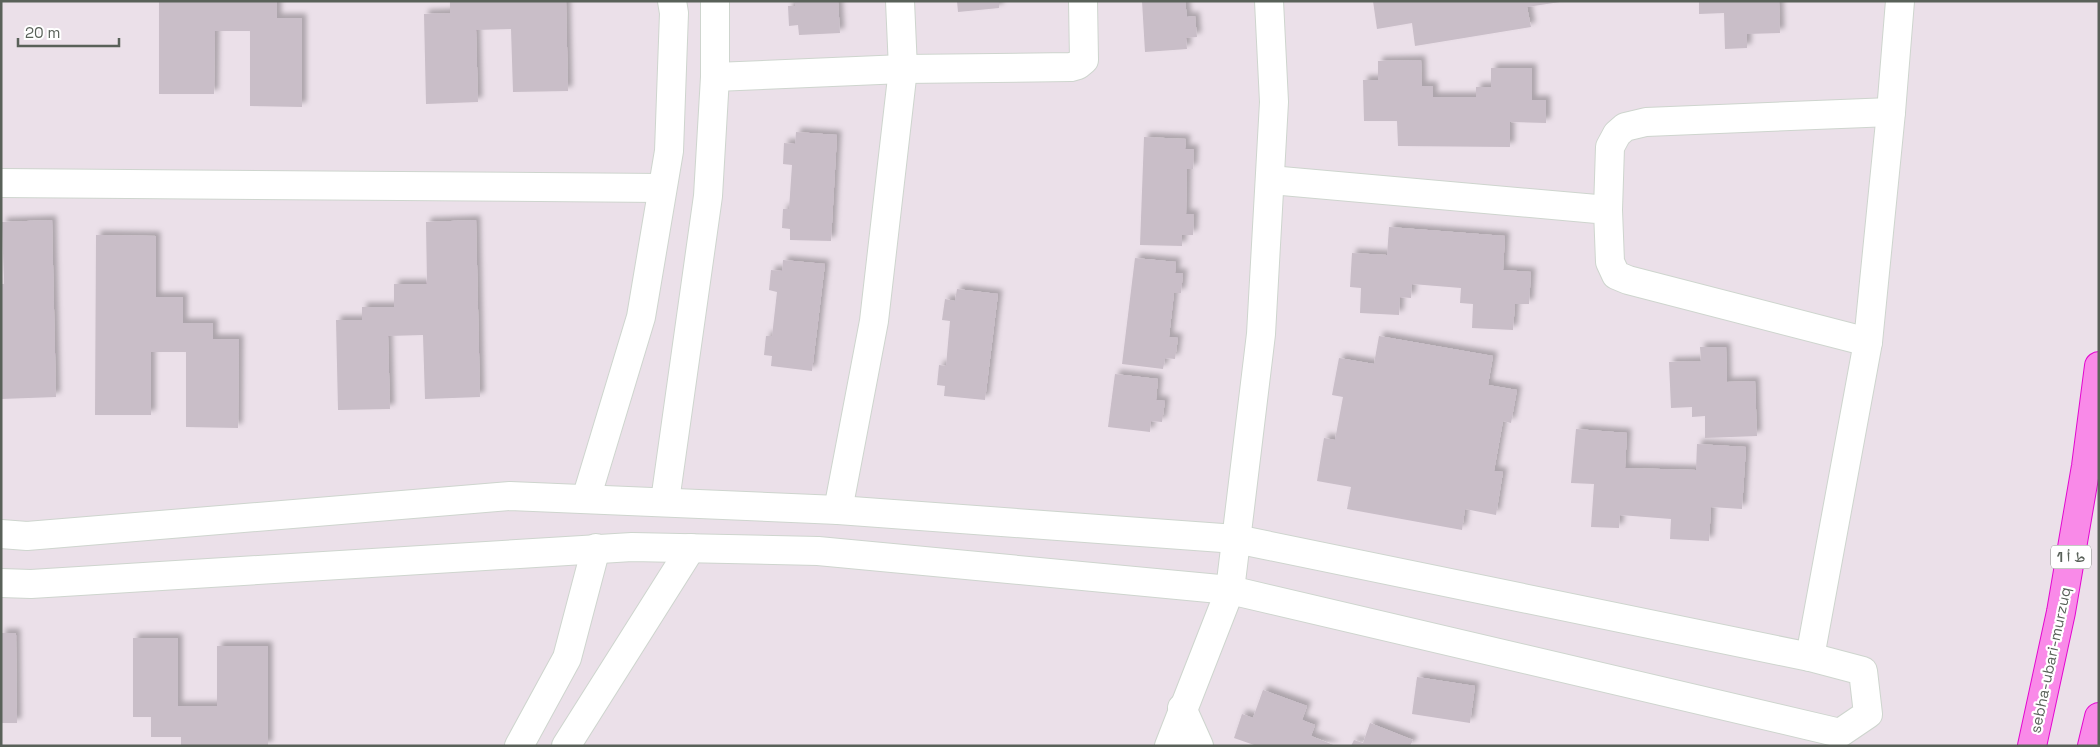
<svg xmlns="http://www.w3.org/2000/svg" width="2100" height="747" font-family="'Space Grotesk','Noto Naskh Arabic',sans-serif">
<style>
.building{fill:#c9bec8;filter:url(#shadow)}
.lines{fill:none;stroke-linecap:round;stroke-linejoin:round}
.street-casing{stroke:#ced5ce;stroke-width:30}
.highway-casing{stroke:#e308d0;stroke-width:30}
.street{stroke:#fff;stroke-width:28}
.highway{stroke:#f98ae8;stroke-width:28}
.labels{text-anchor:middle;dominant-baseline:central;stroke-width:4.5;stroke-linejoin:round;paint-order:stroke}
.shield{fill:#fff;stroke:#8b908b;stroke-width:1}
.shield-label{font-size:14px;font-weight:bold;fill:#596159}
.street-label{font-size:15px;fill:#596159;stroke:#fff}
</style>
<defs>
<filter id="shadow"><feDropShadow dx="4.5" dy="-4.5" stdDeviation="2.5" flood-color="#0004"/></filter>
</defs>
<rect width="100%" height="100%" fill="#ebe0e9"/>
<g class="building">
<path d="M 159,1 L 277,2 L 277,18 L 302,18 L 302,107 L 250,106 L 250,31 L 215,31 L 214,94 L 159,94 Z"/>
<path d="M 450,1 L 566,1 L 568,91 L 513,92 L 511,29 L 476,30 L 478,102 L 426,104 L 424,14 L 450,13 Z"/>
<path d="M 795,1 L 838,1 L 840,33 L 799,35 L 798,25 L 789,26 L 788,6 L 795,6 Z"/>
<path d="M 957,1 L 999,1 L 999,8 L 958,12 Z"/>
<path d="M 1142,1 L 1185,1 L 1187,17 L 1195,16 L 1197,37 L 1186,38 L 1187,49 L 1145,52 Z"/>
<path d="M 1373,1 L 1560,1 L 1560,2 L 1527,7 L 1531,27 L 1415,46 L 1412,23 L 1377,29 Z"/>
<path d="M 1699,1 L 1779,1 L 1780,33 L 1747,34 L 1747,48 L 1725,49 L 1724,13 L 1699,14 Z"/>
<path d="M 1421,60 L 1422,86 L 1433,86 L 1433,97 L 1476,97 L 1476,87 L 1491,87 L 1491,68 L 1532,68 L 1532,100 L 1546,100 L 1546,123 L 1510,122 L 1510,147 L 1398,146 L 1397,121 L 1364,121 L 1363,80 L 1378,80 L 1378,61 Z"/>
<path d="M 796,132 L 837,135 L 831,241 L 790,240 L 790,229 L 782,228 L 783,209 L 789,209 L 792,165 L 783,164 L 784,143 L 795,144 Z"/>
<path d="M 1144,137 L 1186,139 L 1185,149 L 1194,149 L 1193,169 L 1187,169 L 1186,214 L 1194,214 L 1193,235 L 1182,235 L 1182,246 L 1140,245 Z"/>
<path d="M 52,220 L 56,397 L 1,399 L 1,284 L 4,284 L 2,222 Z"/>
<path d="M 476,220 L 480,397 L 425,399 L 423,335 L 388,336 L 390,409 L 338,410 L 336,320 L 362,320 L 362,307 L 394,307 L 394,284 L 427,284 L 426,222 Z"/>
<path d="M 1389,227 L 1505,236 L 1503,270 L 1531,272 L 1529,304 L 1515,304 L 1513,330 L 1472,328 L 1473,304 L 1460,303 L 1461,288 L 1412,284 L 1411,298 L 1400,297 L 1399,315 L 1360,313 L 1361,288 L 1350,287 L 1352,253 L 1387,255 Z"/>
<path d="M 96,235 L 156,236 L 156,297 L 183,297 L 183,323 L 213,323 L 213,339 L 239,339 L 238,428 L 186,427 L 186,352 L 151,352 L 151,415 L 95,415 Z"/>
<path d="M 1135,258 L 1176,262 L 1175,273 L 1183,273 L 1181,293 L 1174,293 L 1169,337 L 1178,338 L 1175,359 L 1165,358 L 1163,369 L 1122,364 Z"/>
<path d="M 783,260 L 825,264 L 812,371 L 771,366 L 772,356 L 764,355 L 766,336 L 772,336 L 777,292 L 769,290 L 771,270 L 782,271 Z"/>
<path d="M 957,289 L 998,294 L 985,400 L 944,396 L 945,386 L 937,385 L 939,365 L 946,366 L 948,343 L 950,321 L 942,320 L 945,299 L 955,301 Z"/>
<path d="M 1379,336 L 1493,356 L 1488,385 L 1517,390 L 1511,423 L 1503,421 L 1494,471 L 1503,472 L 1496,515 L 1465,509 L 1462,530 L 1347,509 L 1351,487 L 1317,481 L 1324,438 L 1335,440 L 1343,397 L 1332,395 L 1339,358 L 1374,364 Z"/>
<path d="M 1700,347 L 1726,347 L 1727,382 L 1755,381 L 1757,436 L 1705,438 L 1705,416 L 1692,417 L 1692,407 L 1671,408 L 1669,362 L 1701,361 Z"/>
<path d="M 1115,374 L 1158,379 L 1156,400 L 1165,401 L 1162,422 L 1151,421 L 1150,432 L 1108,427 Z"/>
<path d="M 1576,429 L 1627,433 L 1625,468 L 1696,470 L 1697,444 L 1746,447 L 1742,509 L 1711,507 L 1709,541 L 1670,539 L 1671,519 L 1620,515 L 1619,528 L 1591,527 L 1594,484 L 1571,483 Z"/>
<path d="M 1,633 L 16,633 L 17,723 L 1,723 Z"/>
<path d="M 133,638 L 178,638 L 178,706 L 217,706 L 217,646 L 268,646 L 268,746 L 181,746 L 181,737 L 151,737 L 151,717 L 133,717 Z"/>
<path d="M 1417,677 L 1475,686 L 1470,723 L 1412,714 Z"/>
<path d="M 1263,690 L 1307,706 L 1302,720 L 1315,725 L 1311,736 L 1336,746 L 1257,746 L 1234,738 L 1242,714 L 1253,718 Z"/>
<path d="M 1370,723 L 1413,740 L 1410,746 L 1351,746 L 1354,740 L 1363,743 Z"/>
</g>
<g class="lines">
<defs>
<g id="street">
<path d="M 715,77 L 903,69 L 1071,67 L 1078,65 L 1084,60 L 1083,1"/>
<path d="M 1270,180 L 1608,210 L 1610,262 L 1616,275 L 1628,280 L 1868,342"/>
<path d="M 1,183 L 662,188"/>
<path d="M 1608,210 L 1610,147 L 1617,134 L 1625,127 L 1646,122 L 1891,112"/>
<path d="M 586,499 L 641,317 L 669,151 L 674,13 L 672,1"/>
<path d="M 665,501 L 708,196 L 715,77 L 715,1"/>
<path d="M 838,510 L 874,321 L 903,69 L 900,1"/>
<path d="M 1,534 L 27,536 L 510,496 L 838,510 L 1236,539 L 1810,657 L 1863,671 L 1868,714 L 1840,733 L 1230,590 L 818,551 L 632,547 L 31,584 L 1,583"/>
<path d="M 1810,657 L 1868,342 L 1891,112 L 1900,1"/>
<path d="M 1182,708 L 1199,746"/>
<path d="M 519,746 L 567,658 L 596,548"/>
<path d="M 566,746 L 691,548"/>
<path d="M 1169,746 L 1230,590 L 1261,334 L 1274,102 L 1269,1"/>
</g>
<g id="highway">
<path d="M 2032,746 L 2061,612 L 2086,466 L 2099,366"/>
<path d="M 2092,746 L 2099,717"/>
</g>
</defs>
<use href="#street" class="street-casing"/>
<use href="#highway" class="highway-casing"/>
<use href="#street" class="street"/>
<use href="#highway" class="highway"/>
</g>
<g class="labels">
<rect class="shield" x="2051" y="545.5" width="40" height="23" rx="4"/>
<g class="shield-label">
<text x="2071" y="557">ط أ 1</text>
</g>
<g class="street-label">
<text transform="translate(2050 660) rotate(-78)">sebha-ubari-murzuq</text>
</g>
</g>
<rect width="2100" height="747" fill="none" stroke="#596159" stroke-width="5"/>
<path d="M18 38v8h101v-8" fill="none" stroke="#596159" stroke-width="2.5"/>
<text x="25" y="38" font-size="15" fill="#596159" stroke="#ffffff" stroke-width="4" paint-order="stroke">20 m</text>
</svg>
